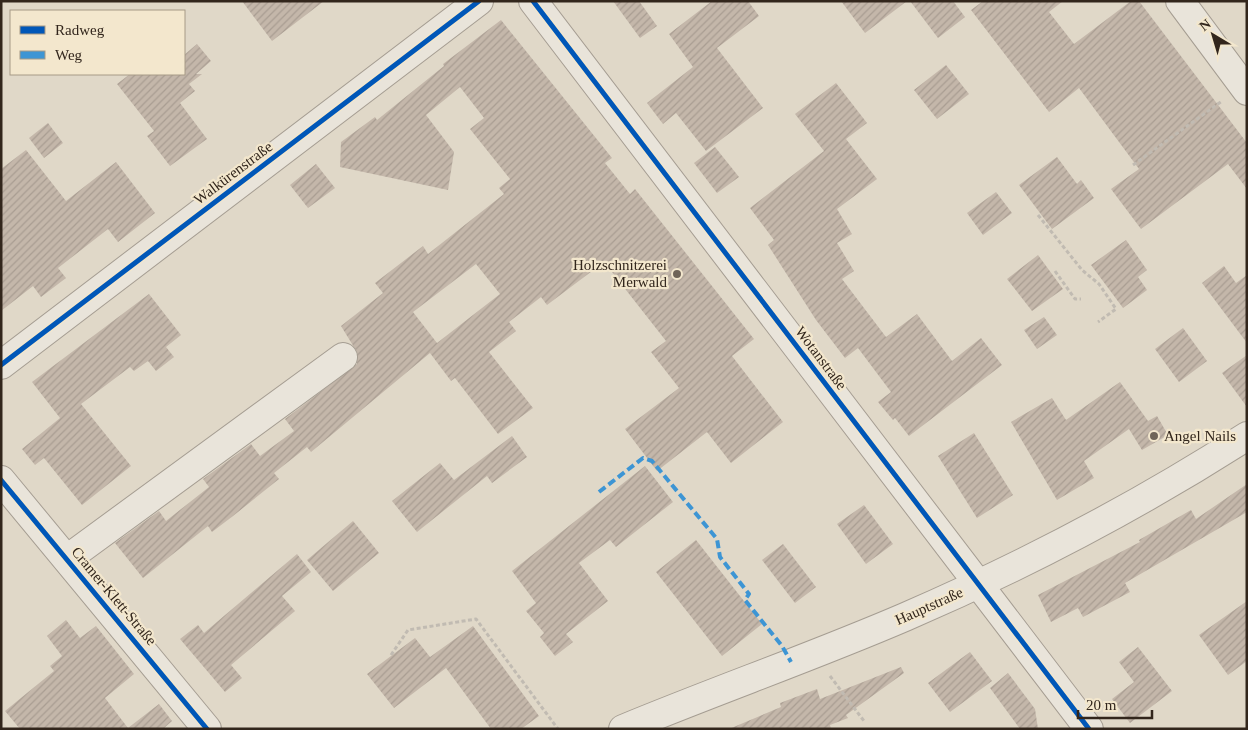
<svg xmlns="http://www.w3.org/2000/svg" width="1248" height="730" font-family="Georgia,serif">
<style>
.building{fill:url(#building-hatch);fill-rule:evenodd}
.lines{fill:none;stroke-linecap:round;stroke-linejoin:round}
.minor-casing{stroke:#a59d92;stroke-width:30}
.path{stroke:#c1bbb2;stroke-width:3;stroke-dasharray:4 2.5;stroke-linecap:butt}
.minor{stroke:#e9e4da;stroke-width:28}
.quiet{stroke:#3d95d4;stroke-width:4;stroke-dasharray:8 4;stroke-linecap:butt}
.cycleway-casing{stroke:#f3e7cd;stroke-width:8}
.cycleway{stroke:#0057b8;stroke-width:5}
.poi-dot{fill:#6f6458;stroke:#f3e7cd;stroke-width:2}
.labels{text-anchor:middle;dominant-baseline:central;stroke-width:4.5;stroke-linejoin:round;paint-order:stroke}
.street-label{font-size:15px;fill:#32261c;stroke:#f3e7cd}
.poi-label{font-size:15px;fill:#32261c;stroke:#f3e7cd;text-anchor:end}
</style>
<defs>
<pattern id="building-hatch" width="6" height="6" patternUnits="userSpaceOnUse" patternTransform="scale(1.25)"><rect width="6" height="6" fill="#c4b7aa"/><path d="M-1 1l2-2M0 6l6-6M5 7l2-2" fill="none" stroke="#a99d92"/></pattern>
</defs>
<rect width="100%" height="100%" fill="#e0d8c8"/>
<g class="building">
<path d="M 242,1 L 324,1 L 272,41 Z"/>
<path d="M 613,1 L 639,1 L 657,26 L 640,38 Z"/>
<path d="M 712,1 L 748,1 L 759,16 L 717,48 L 763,108 L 706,151 L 676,113 L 663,124 L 647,103 L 693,67 L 669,34 Z"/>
<path d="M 841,1 L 907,1 L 865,33 Z"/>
<path d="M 910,1 L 953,1 L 965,17 L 938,38 Z"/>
<path d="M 983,1 L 1063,1 L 1049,12 L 1074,44 L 1131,1 L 1139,1 L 1247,143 L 1247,189 L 1228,164 L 1141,229 L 1111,189 L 1139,169 L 1079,88 L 1049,112 L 971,10 Z"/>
<path d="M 501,20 L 612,158 L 605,163 L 630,194 L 635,189 L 754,339 L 732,356 L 783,422 L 731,463 L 707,432 L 657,471 L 625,429 L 679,388 L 651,352 L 666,341 L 604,262 L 547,305 L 541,297 L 509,322 L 516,331 L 489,352 L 533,408 L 498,434 L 455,378 L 451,381 L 430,353 L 311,452 L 307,447 L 274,473 L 279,479 L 233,516 L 212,532 L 208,526 L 143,578 L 115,543 L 159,511 L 166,521 L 209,487 L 203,479 L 251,444 L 260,456 L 294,431 L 285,419 L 357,364 L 357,352 L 341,326 L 383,293 L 375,283 L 423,246 L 428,254 L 504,194 L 499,188 L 510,179 L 470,129 L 484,118 L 460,87 L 426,115 L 454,152 L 448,190 L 340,167 L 341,142 L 375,117 L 377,120 L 444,66 L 443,64 ZM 476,264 L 500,294 L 437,343 L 413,312 Z"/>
<path d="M 197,44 L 211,61 L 196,74 L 202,74 L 189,84 L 195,91 L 180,103 L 207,139 L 170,166 L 147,136 L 154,131 L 117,84 L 130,74 L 184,74 L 184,55 Z"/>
<path d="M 946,65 L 969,94 L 937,119 L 914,90 Z"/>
<path d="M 836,83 L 867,123 L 846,139 L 877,179 L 837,209 L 852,234 L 837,243 L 854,271 L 842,279 L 886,337 L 917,314 L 952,361 L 981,338 L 1002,365 L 909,436 L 895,418 L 893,420 L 878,402 L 891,392 L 858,348 L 845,358 L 816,320 L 768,245 L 774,240 L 750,208 L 824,151 L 795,114 Z"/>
<path d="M 48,123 L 63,143 L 44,158 L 29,138 Z"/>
<path d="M 715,147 L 739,177 L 717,193 L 694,163 Z"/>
<path d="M 26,150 L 66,201 L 116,162 L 155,213 L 118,242 L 108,229 L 58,268 L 66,278 L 41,297 L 33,286 L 1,311 L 1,169 Z"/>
<path d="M 1057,157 L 1077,184 L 1081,180 L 1094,198 L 1052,229 L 1019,185 Z"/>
<path d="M 316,164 L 335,188 L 308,208 L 290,185 Z"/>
<path d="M 996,192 L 1012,213 L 983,235 L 967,213 Z"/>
<path d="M 1126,240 L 1147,270 L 1138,277 L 1147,290 L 1123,308 L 1091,265 Z"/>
<path d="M 1038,255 L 1063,289 L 1032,311 L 1007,279 Z"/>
<path d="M 1224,266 L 1236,283 L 1247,275 L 1247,343 L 1202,283 Z"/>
<path d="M 149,294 L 181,335 L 166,347 L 174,357 L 156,371 L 148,361 L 134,371 L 130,367 L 81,404 L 131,466 L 82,505 L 44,458 L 35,465 L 22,449 L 60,418 L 32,382 Z"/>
<path d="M 1044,317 L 1057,335 L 1037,349 L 1024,330 Z"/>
<path d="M 1183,328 L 1207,361 L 1179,382 L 1155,349 Z"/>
<path d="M 1247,355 L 1247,407 L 1222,373 Z"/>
<path d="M 1120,382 L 1148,421 L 1157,416 L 1168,435 L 1142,450 L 1129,429 L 1084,461 L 1094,478 L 1057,500 L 1011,422 L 1052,398 L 1066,420 Z"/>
<path d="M 974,433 L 1013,495 L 977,518 L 938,456 Z"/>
<path d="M 512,436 L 527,457 L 492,483 L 487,476 L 417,532 L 392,501 L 440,463 L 454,480 Z"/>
<path d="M 645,466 L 673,502 L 616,547 L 610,540 L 579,563 L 608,601 L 566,634 L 573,642 L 555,656 L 540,637 L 544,633 L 526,611 L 536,603 L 512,571 Z"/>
<path d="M 1247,484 L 1247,512 L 1125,583 L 1130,592 L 1083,617 L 1078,608 L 1051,622 L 1038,595 L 1140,542 L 1139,540 L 1191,510 L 1196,519 Z"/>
<path d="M 864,505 L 893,544 L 866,564 L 837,524 Z"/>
<path d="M 353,521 L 379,553 L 333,591 L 307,560 Z"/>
<path d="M 696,540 L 762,624 L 722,656 L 656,572 Z"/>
<path d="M 783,544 L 816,587 L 795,603 L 762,560 Z"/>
<path d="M 297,554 L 311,572 L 282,596 L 295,611 L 231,665 L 242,678 L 225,692 L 180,639 L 198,625 L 204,633 Z"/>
<path d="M 1247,601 L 1247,661 L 1228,675 L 1199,635 Z"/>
<path d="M 66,620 L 80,638 L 96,626 L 134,674 L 105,698 L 128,728 L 159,704 L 172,721 L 163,729 L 20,729 L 5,711 L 54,671 L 50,666 L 62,656 L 47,636 Z"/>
<path d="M 473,626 L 539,716 L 521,729 L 491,729 L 446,668 L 394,708 L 367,674 L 415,638 L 430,657 Z"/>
<path d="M 1138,647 L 1172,691 L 1130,723 L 1112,699 L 1134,682 L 1119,662 Z"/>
<path d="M 970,652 L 992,681 L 950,712 L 928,683 Z"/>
<path d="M 901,667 L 904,673 L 846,715 L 848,718 L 830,725 L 831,729 L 729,729 L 781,707 L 780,703 L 817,689 L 820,699 Z"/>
<path d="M 1008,673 L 1035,709 L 1038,729 L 1020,729 L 990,688 Z"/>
</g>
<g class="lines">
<defs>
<g id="minor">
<path d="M 533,1 L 1089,729"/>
<path d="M 1180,1 L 1247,91"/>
<path d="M 1,365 L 479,1"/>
<path d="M 1,480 L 207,729"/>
<path d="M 67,559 L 343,357"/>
<path d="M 623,729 C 717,690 812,657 905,617 C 1023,566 1138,506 1247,436"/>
</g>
</defs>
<use href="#minor" class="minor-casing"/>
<g class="path">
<path d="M 1133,165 L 1222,101"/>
<path d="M 1038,215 L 1082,270 L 1099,284 L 1116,309 L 1098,322"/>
<path d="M 1055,271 L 1075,299 L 1081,299"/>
<path d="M 391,655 L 408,630 L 476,619 L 558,729"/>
<path d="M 830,676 L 864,721"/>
</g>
<use href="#minor" class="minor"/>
<path class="quiet" d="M 599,492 L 643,458 L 652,461 L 717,539 L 720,557 L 749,594 L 745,600 L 782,646 L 791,662"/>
<defs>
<g id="cycleway">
<path d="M 533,1 L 1089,729"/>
<path d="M 1,365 L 479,1"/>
<path d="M 1,480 L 207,729"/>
</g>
</defs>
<use href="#cycleway" class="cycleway-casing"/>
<use href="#cycleway" class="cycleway"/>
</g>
<g class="poi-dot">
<circle cx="677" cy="274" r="5"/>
<circle cx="1154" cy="436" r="5"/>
</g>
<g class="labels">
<g class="street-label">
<text transform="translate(233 173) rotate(-37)">Walkürenstraße</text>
<text transform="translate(821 358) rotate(53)">Wotanstraße</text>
<text transform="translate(114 596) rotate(50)">Cramer-Klett-Straße</text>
<text transform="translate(929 606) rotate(-24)">Hauptstraße</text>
</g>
<g class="poi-label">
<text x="667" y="265">Holzschnitzerei<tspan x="667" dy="17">Merwald</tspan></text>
<text x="1164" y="436" text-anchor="start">Angel Nails</text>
</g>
</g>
<rect width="1248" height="730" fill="none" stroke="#32261c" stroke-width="5"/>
<rect x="10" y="10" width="175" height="65" fill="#f3e7cd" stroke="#a69a86"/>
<rect x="20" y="26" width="25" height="8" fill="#0057b8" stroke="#a69a86"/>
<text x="55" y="35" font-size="15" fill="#32261c">Radweg</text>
<rect x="20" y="51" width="25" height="8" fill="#3d95d4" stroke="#a69a86"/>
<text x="55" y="60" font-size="15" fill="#32261c">Weg</text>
<g transform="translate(1213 35) rotate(322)" stroke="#f3e7cd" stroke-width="4" paint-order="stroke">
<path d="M0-4L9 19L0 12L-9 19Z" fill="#32261c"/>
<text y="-8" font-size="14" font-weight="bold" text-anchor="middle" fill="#32261c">N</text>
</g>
<path d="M1078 710v8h74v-8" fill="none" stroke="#32261c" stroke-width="2.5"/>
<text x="1086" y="710" font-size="15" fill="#32261c" stroke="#f3e7cd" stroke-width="4" paint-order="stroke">20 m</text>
</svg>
